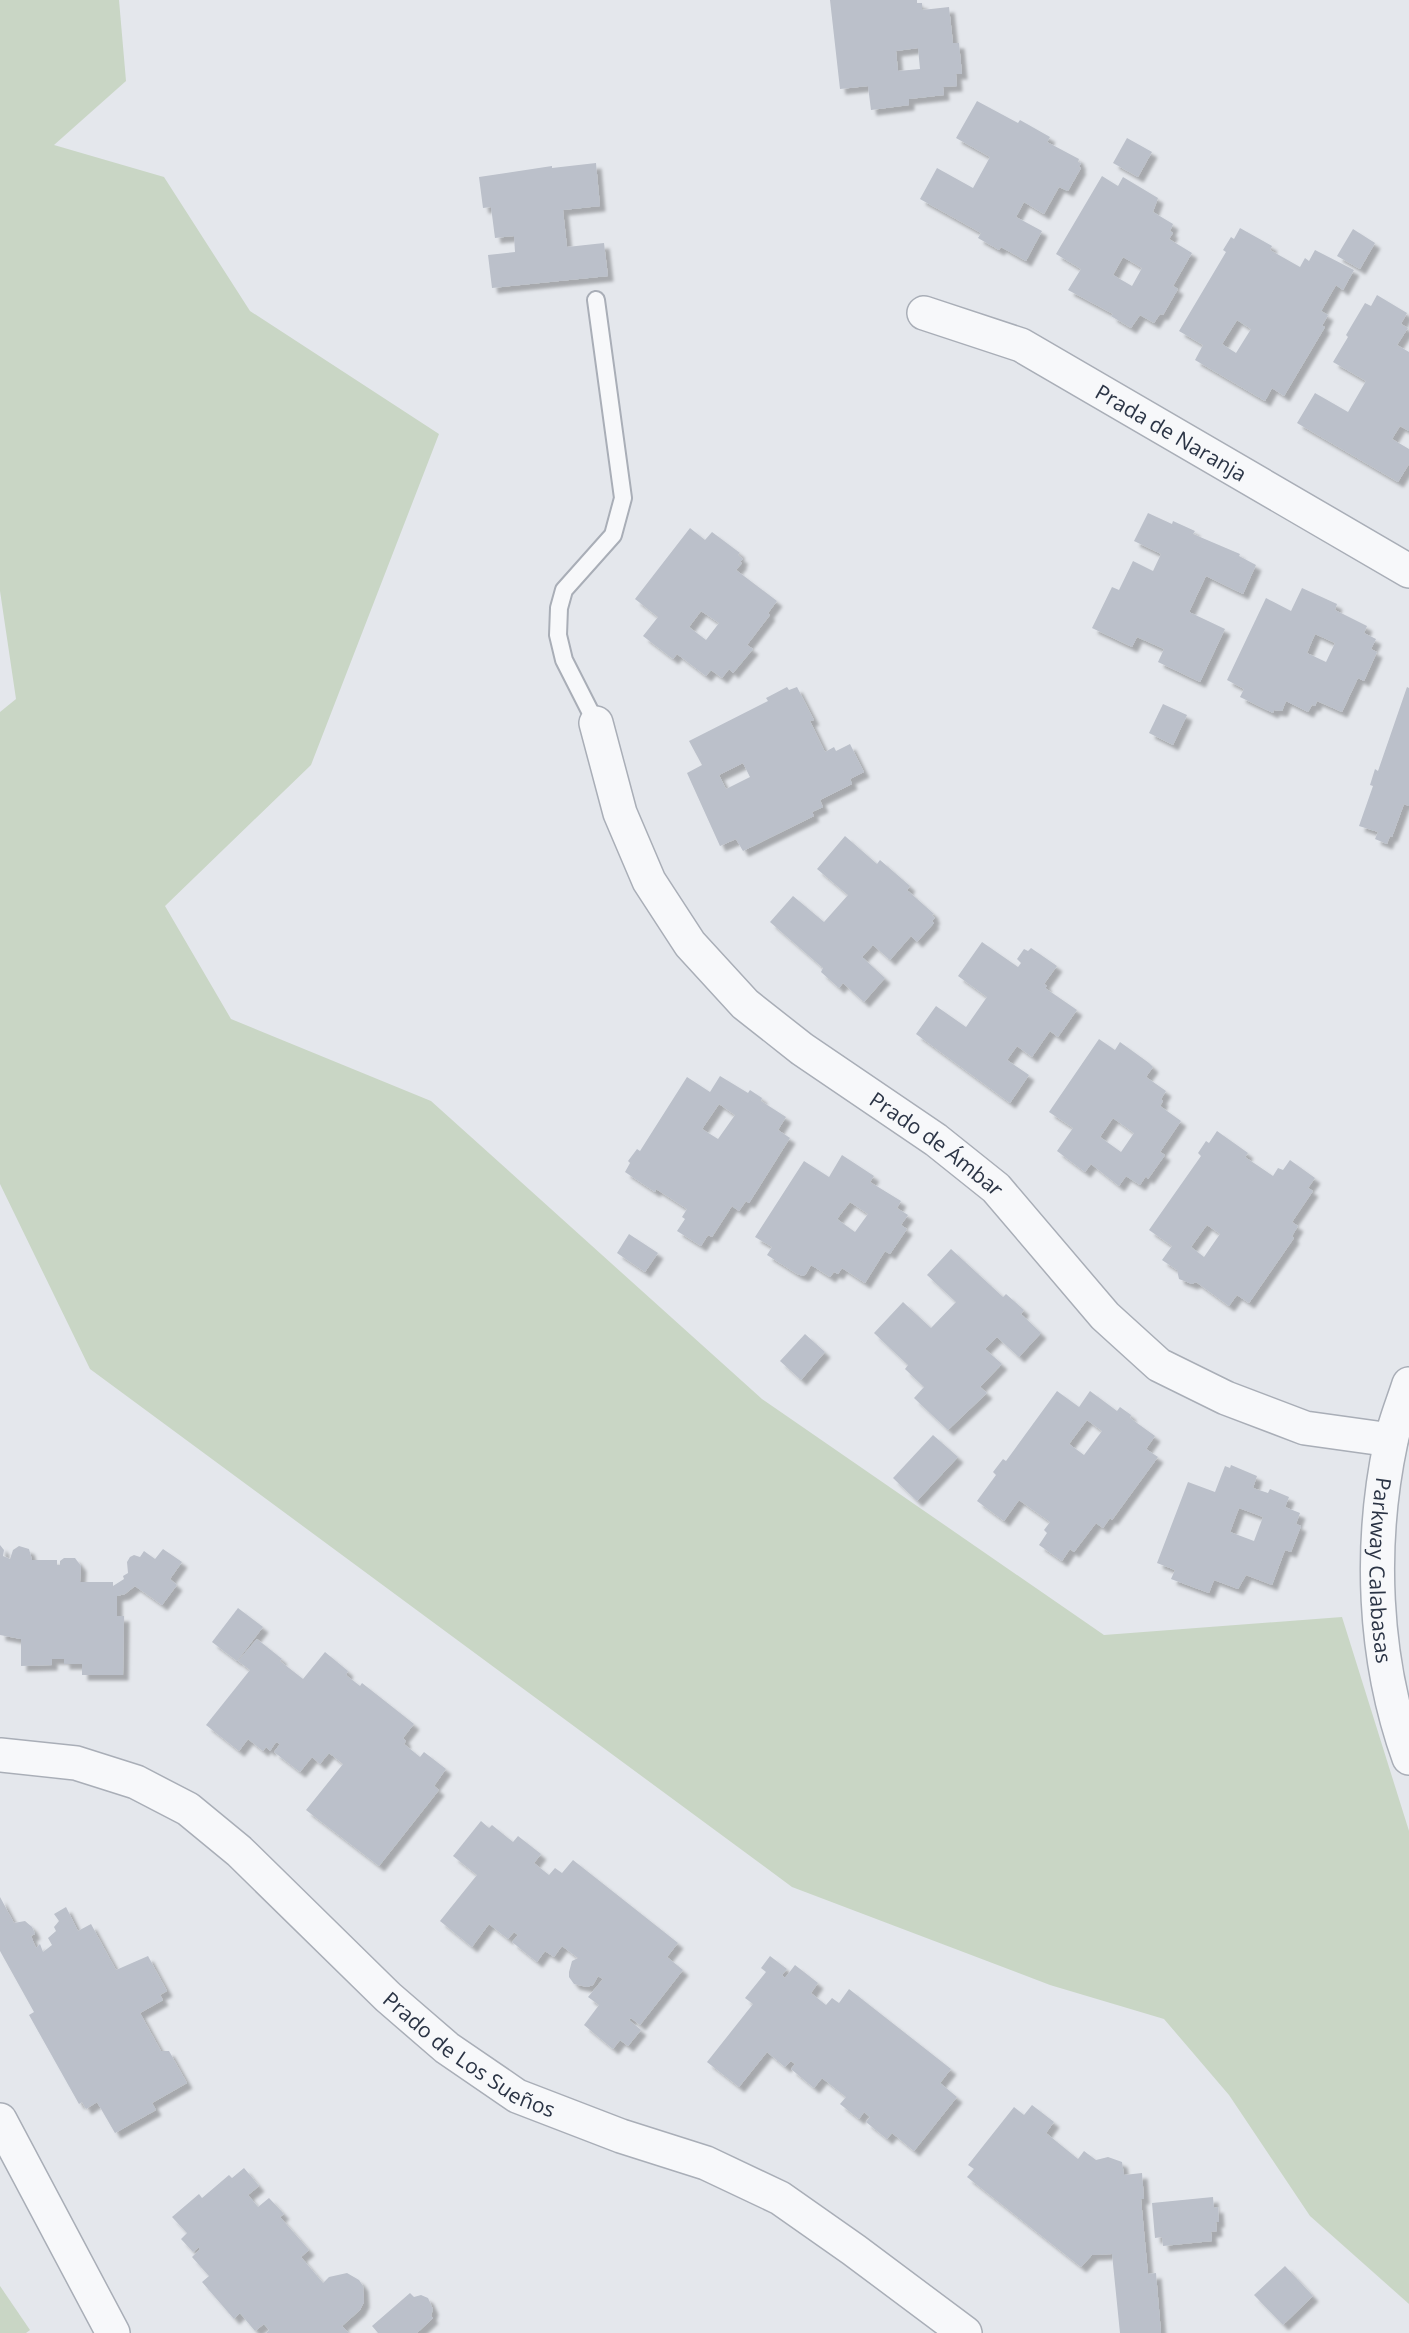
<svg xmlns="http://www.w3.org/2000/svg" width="1409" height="2333" font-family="'Open Sans',sans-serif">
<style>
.green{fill:#c9d6c5}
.building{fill:#bbc0ca;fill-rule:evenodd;filter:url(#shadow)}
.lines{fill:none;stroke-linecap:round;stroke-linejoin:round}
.service-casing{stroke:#a9aeb7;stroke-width:20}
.minor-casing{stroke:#a9aeb7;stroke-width:36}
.tertiary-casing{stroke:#a9aeb7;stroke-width:36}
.service{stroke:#f7f8fa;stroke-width:16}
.minor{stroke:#f7f8fa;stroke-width:33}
.tertiary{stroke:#f7f8fa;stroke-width:33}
.labels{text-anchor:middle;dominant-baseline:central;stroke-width:4.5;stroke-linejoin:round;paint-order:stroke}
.street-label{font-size:21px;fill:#2b3445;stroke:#f4f6f9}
</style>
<defs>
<filter id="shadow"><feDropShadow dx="5.5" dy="5.5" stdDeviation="1.5" flood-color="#0004"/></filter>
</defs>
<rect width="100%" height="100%" fill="#e4e7ec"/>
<g class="green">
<path d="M 0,0 L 119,0 L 126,81 L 54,145 L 164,177 L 250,311 L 439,434 L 311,765 L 165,906 L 231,1019 L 431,1101 L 762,1399 L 1104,1635 L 1342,1617 L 1409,1831 L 1409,2304 L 1310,2216 L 1229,2095 L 1164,2019 L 1050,1985 L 792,1887 L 90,1369 L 0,1184 L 0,712 L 16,699 L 0,591 Z"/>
<path d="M 0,2286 L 30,2330 L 26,2333 L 0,2333 Z"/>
</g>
<g class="building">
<path d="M 830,0 L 917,0 L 917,3 L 922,3 L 922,10 L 949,7 L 953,43 L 959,43 L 962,74 L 956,74 L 957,86 L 943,87 L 944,95 L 909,99 L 909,105 L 871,110 L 868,86 L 840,89 ZM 918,48 L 920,69 L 898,71 L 896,51 Z"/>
<path d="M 977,101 L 1018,123 L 1020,120 L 1050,137 L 1047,142 L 1079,159 L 1078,162 L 1081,163 L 1079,167 L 1081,168 L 1068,191 L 1059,187 L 1044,214 L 1024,202 L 1016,217 L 1042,231 L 1026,261 L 1001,247 L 999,250 L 978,238 L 981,233 L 920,199 L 937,168 L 973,188 L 990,157 L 956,138 Z"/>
<path d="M 1127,138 L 1152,152 L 1138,177 L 1113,163 Z"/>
<path d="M 596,163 L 600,206 L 563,210 L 567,247 L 604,243 L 608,276 L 492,288 L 488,255 L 515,252 L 514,236 L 495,238 L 491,207 L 483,208 L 479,177 L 552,166 L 552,168 Z"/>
<path d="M 1102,176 L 1118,186 L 1123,177 L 1158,198 L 1153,212 L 1173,224 L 1170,231 L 1173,233 L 1169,239 L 1192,253 L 1173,286 L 1178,289 L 1163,315 L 1160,314 L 1154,323 L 1140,315 L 1131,328 L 1111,316 L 1113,314 L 1068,290 L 1081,269 L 1056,254 ZM 1123,257 L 1142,268 L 1132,286 L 1113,275 Z"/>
<path d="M 1240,228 L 1272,246 L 1270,250 L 1300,267 L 1305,258 L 1309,261 L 1315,250 L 1354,270 L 1343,290 L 1336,285 L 1321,311 L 1328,315 L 1322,326 L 1325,327 L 1284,396 L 1272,388 L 1265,401 L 1195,360 L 1203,345 L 1179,331 L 1226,252 L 1223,250 L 1231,237 L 1234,239 ZM 1237,320 L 1251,329 L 1236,353 L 1222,344 Z"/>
<path d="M 1353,229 L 1375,243 L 1360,269 L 1337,256 Z"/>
<path d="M 1377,295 L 1407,313 L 1401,324 L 1408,328 L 1397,345 L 1409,352 L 1409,431 L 1400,426 L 1392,439 L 1409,449 L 1409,464 L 1398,482 L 1297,423 L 1315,393 L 1348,412 L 1366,381 L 1333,362 L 1348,337 L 1346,335 L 1365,303 L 1371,306 Z"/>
<path d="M 1148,513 L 1172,524 L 1173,521 L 1195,531 L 1193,534 L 1240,554 L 1239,556 L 1256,565 L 1243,594 L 1206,576 L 1189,612 L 1225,629 L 1200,682 L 1158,662 L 1164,649 L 1137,637 L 1132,647 L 1092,628 L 1112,587 L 1119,590 L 1133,561 L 1153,571 L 1161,554 L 1134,541 Z"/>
<path d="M 690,528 L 705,540 L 712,532 L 740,553 L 738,555 L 743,559 L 740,562 L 742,563 L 736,570 L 777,601 L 768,613 L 770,615 L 747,645 L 753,649 L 733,673 L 729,669 L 722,678 L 711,670 L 706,676 L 677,654 L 673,659 L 643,636 L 658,617 L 635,599 ZM 701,611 L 719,623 L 706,640 L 689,627 Z"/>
<path d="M 1302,588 L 1337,604 L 1335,610 L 1367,626 L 1364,633 L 1376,639 L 1371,649 L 1377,652 L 1364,681 L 1358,678 L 1342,712 L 1317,701 L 1315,706 L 1312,705 L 1308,712 L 1286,701 L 1282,711 L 1274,710 L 1273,713 L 1240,697 L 1244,689 L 1227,680 L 1266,598 L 1291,611 ZM 1315,634 L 1335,643 L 1326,662 L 1307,653 Z"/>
<path d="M 787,687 L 789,690 L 797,687 L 814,720 L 810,721 L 825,752 L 834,747 L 836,751 L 850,744 L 864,772 L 850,779 L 852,784 L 820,800 L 823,807 L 812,812 L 814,816 L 743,851 L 736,839 L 720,846 L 687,773 L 702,765 L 689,741 L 768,701 L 766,698 ZM 743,763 L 750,777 L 726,789 L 719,775 Z"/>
<path d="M 1407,687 L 1409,688 L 1409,806 L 1404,804 L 1392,837 L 1390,836 L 1387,844 L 1375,839 L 1378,832 L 1359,826 L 1373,786 L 1370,785 L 1375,769 L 1378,771 Z"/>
<path d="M 1163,704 L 1187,715 L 1173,745 L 1149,733 Z"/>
<path d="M 845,836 L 877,864 L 880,860 L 910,886 L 907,890 L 934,914 L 932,915 L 935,918 L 932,921 L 934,923 L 917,942 L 911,936 L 890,960 L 873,945 L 862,957 L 885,978 L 864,1002 L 843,983 L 839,988 L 821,972 L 823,968 L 770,922 L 793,896 L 824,922 L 848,895 L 817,869 Z"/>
<path d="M 982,942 L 1018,967 L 1021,963 L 1017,959 L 1024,949 L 1028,951 L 1031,948 L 1057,966 L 1044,984 L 1047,986 L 1045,988 L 1077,1010 L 1058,1037 L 1050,1031 L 1032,1057 L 1017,1046 L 1007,1060 L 1029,1075 L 1010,1103 L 916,1034 L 936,1006 L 966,1027 L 987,997 L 958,976 Z"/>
<path d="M 1099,1039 L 1115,1050 L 1120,1042 L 1149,1063 L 1153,1067 L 1146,1077 L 1166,1091 L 1161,1099 L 1163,1101 L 1160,1106 L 1181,1121 L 1160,1152 L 1165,1155 L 1148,1179 L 1146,1176 L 1140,1185 L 1126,1176 L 1119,1186 L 1091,1164 L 1085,1172 L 1057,1151 L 1073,1128 L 1049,1112 ZM 1113,1118 L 1134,1133 L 1121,1152 L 1100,1137 Z"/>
<path d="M 720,1076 L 748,1093 L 750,1090 L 762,1098 L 761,1101 L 786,1117 L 778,1130 L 790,1138 L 749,1203 L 746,1201 L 739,1211 L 732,1206 L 712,1237 L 708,1235 L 701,1246 L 677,1231 L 685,1219 L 682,1217 L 687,1209 L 656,1189 L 655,1192 L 625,1172 L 630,1163 L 628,1161 L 637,1149 L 640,1151 L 687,1077 L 710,1092 ZM 719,1104 L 735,1115 L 718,1139 L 702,1129 Z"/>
<path d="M 1217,1131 L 1248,1153 L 1245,1157 L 1273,1176 L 1278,1168 L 1283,1170 L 1290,1160 L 1315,1178 L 1308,1188 L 1313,1191 L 1292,1222 L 1298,1226 L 1292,1236 L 1294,1238 L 1249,1303 L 1237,1295 L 1229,1306 L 1196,1282 L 1192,1284 L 1179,1279 L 1177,1270 L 1162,1260 L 1172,1246 L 1149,1230 L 1201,1156 L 1198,1153 L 1206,1141 L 1209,1143 ZM 1207,1225 L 1220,1234 L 1204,1257 L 1191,1247 Z"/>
<path d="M 842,1155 L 874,1176 L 870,1182 L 901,1201 L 897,1208 L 908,1215 L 901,1225 L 907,1229 L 890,1254 L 885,1251 L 865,1283 L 842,1268 L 838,1274 L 834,1272 L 830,1277 L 811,1265 L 806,1274 L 803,1276 L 797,1274 L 767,1255 L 772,1247 L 755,1237 L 804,1161 L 829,1177 ZM 850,1202 L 868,1214 L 855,1232 L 837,1219 Z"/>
<path d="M 629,1234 L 658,1253 L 645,1272 L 617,1253 Z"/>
<path d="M 951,1249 L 1003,1297 L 1006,1294 L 1024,1310 L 1021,1314 L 1041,1333 L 1019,1357 L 997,1337 L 985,1349 L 1002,1364 L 980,1387 L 987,1393 L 948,1430 L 914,1398 L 924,1387 L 905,1369 L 908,1365 L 874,1333 L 903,1302 L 931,1328 L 956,1302 L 927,1275 Z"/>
<path d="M 805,1334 L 825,1352 L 801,1380 L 780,1361 Z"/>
<path d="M 1057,1391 L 1079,1407 L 1090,1391 L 1117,1411 L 1120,1407 L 1131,1415 L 1130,1418 L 1155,1436 L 1146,1449 L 1158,1457 L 1112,1520 L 1110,1518 L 1103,1528 L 1096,1523 L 1074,1552 L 1070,1549 L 1062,1561 L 1039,1545 L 1047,1533 L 1044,1530 L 1050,1522 L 1019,1500 L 1004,1521 L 977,1501 L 996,1475 L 993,1472 L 1003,1459 L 1006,1461 ZM 1087,1420 L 1102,1431 L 1084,1455 L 1069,1444 Z"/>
<path d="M 933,1435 L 958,1457 L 917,1501 L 893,1478 Z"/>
<path d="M 1231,1465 L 1257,1476 L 1253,1488 L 1268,1493 L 1270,1489 L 1289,1497 L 1285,1507 L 1300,1513 L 1296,1524 L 1301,1526 L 1291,1552 L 1285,1550 L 1272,1585 L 1246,1575 L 1238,1589 L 1214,1580 L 1209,1593 L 1171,1579 L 1175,1570 L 1157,1563 L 1188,1482 L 1215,1492 L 1225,1466 L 1230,1468 ZM 1239,1508 L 1263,1517 L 1254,1541 L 1230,1532 Z"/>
<path d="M 0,1545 L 4,1550 L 3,1556 L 10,1559 L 13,1550 L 19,1546 L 29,1549 L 32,1560 L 57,1560 L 57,1565 L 60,1565 L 60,1561 L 64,1558 L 75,1558 L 81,1566 L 80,1582 L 113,1582 L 113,1586 L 124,1579 L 123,1576 L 128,1573 L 127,1562 L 130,1557 L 134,1555 L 140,1557 L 144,1551 L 155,1559 L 163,1549 L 182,1562 L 170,1579 L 177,1585 L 162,1605 L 135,1586 L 125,1594 L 117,1596 L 117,1616 L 124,1616 L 123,1675 L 82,1675 L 82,1664 L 64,1664 L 64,1659 L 52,1659 L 52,1665 L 21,1666 L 21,1639 L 0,1635 Z"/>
<path d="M 238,1608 L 263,1627 L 237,1661 L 212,1642 Z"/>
<path d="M 257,1639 L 282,1659 L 280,1661 L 303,1679 L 325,1652 L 348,1671 L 346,1675 L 360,1686 L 362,1683 L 414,1724 L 403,1738 L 406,1741 L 404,1744 L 420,1757 L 424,1752 L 446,1769 L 434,1786 L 439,1790 L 379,1866 L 306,1810 L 343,1764 L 329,1753 L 320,1764 L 312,1757 L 300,1772 L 274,1752 L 280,1744 L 276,1742 L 270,1751 L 266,1747 L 263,1751 L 248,1739 L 239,1751 L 206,1725 L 250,1670 L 238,1661 Z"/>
<path d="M 481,1821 L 489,1828 L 492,1825 L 513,1842 L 518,1836 L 541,1854 L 534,1863 L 549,1875 L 555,1868 L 562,1873 L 573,1860 L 678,1943 L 667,1957 L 683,1970 L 640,2025 L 631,2018 L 629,2020 L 641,2030 L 628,2046 L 620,2040 L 613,2049 L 584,2025 L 599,2005 L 588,1997 L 603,1979 L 598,1976 L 593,1985 L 587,1987 L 574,1984 L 569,1977 L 569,1972 L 572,1961 L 578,1958 L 562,1946 L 554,1957 L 545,1951 L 537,1962 L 512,1942 L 518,1935 L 514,1932 L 508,1939 L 489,1924 L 472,1947 L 440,1921 L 477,1875 L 453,1856 Z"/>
<path d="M 0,1897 L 14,1923 L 25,1921 L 32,1927 L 35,1934 L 31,1936 L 36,1948 L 40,1944 L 43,1952 L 52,1945 L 48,1938 L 56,1931 L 54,1927 L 59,1921 L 54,1914 L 66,1907 L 78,1931 L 91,1924 L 116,1970 L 148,1956 L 167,1991 L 160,1995 L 163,2000 L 140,2013 L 161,2051 L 169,2051 L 187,2083 L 152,2103 L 156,2110 L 115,2133 L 97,2102 L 86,2109 L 82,2102 L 79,2104 L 29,2015 L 34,2012 L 0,1951 Z"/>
<path d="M 770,1956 L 787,1969 L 782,1975 L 785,1978 L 795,1965 L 818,1983 L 811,1993 L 826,2005 L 832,1998 L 839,2003 L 849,1989 L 951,2069 L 940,2083 L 957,2097 L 914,2151 L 892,2133 L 887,2139 L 866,2122 L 870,2117 L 864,2112 L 859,2119 L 840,2104 L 846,2097 L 822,2078 L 814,2088 L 791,2069 L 795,2064 L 791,2061 L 785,2067 L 767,2052 L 739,2087 L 707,2062 L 753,2004 L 745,1998 L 766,1972 L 761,1968 Z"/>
<path d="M 1032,2105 L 1054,2122 L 1046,2133 L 1078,2159 L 1084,2151 L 1096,2160 L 1108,2157 L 1122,2162 L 1124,2175 L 1142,2173 L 1144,2199 L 1141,2199 L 1148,2274 L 1156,2273 L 1161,2333 L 1120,2333 L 1112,2254 L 1092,2255 L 1081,2267 L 967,2177 L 974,2169 L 968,2165 L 1014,2107 L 1024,2115 Z"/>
<path d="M 244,2168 L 259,2186 L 248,2195 L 258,2207 L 269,2198 L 284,2214 L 280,2217 L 309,2250 L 301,2257 L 323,2283 L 329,2277 L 347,2273 L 359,2280 L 363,2286 L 364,2302 L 360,2310 L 342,2326 L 349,2333 L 266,2333 L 269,2330 L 264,2324 L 255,2331 L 240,2313 L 234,2319 L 202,2282 L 209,2276 L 192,2257 L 200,2249 L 199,2247 L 193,2252 L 181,2239 L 187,2233 L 172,2217 L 199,2194 L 202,2198 L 229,2175 L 232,2178 Z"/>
<path d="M 1213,2197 L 1214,2208 L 1218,2207 L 1219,2222 L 1216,2222 L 1217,2231 L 1211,2232 L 1212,2241 L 1163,2246 L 1162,2237 L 1155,2238 L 1152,2203 Z"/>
<path d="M 1285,2266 L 1313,2296 L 1283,2325 L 1254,2295 Z"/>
<path d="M 410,2293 L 414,2297 L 421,2295 L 428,2298 L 433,2309 L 431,2316 L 433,2318 L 417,2333 L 378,2333 L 372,2326 Z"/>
</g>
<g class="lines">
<defs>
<path id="service" d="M 596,723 L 564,660 L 558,635 L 559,608 L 564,590 L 613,535 L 623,498 L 596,300"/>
<g id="minor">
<path id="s1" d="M 924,313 L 1021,345 L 1409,571"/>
<path id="s2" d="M 596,723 L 620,813 L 649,881 L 690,944 L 745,1004 L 802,1049 L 936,1140 L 996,1188 L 1105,1316 L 1159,1365 L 1226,1398 L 1305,1428 L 1391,1440"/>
<path id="s3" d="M 0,1755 L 76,1763 L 136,1782 L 188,1809 L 239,1851 L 388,1997 L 447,2048 L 517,2096 L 621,2136 L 706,2163 L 780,2198 L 854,2250 L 965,2333"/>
<path d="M 0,2120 L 113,2333"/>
</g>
<g id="tertiary">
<path id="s4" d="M 1409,1384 C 1403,1403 1395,1422 1391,1441 C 1369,1544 1373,1658 1409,1758"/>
</g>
</defs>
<use href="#service" class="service-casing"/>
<use href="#minor" class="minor-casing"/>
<use href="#tertiary" class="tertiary-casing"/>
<use href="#service" class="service"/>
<use href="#minor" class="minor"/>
<use href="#tertiary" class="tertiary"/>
</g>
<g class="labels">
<g class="street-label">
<text stroke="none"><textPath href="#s1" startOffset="276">Prada de Naranja</textPath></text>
<text stroke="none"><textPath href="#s2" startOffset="561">Prado de Ámbar</textPath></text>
<text stroke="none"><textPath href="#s4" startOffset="190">Parkway Calabasas</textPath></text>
<text stroke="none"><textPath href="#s3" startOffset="573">Prado de Los Sueños</textPath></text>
</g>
</g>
</svg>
